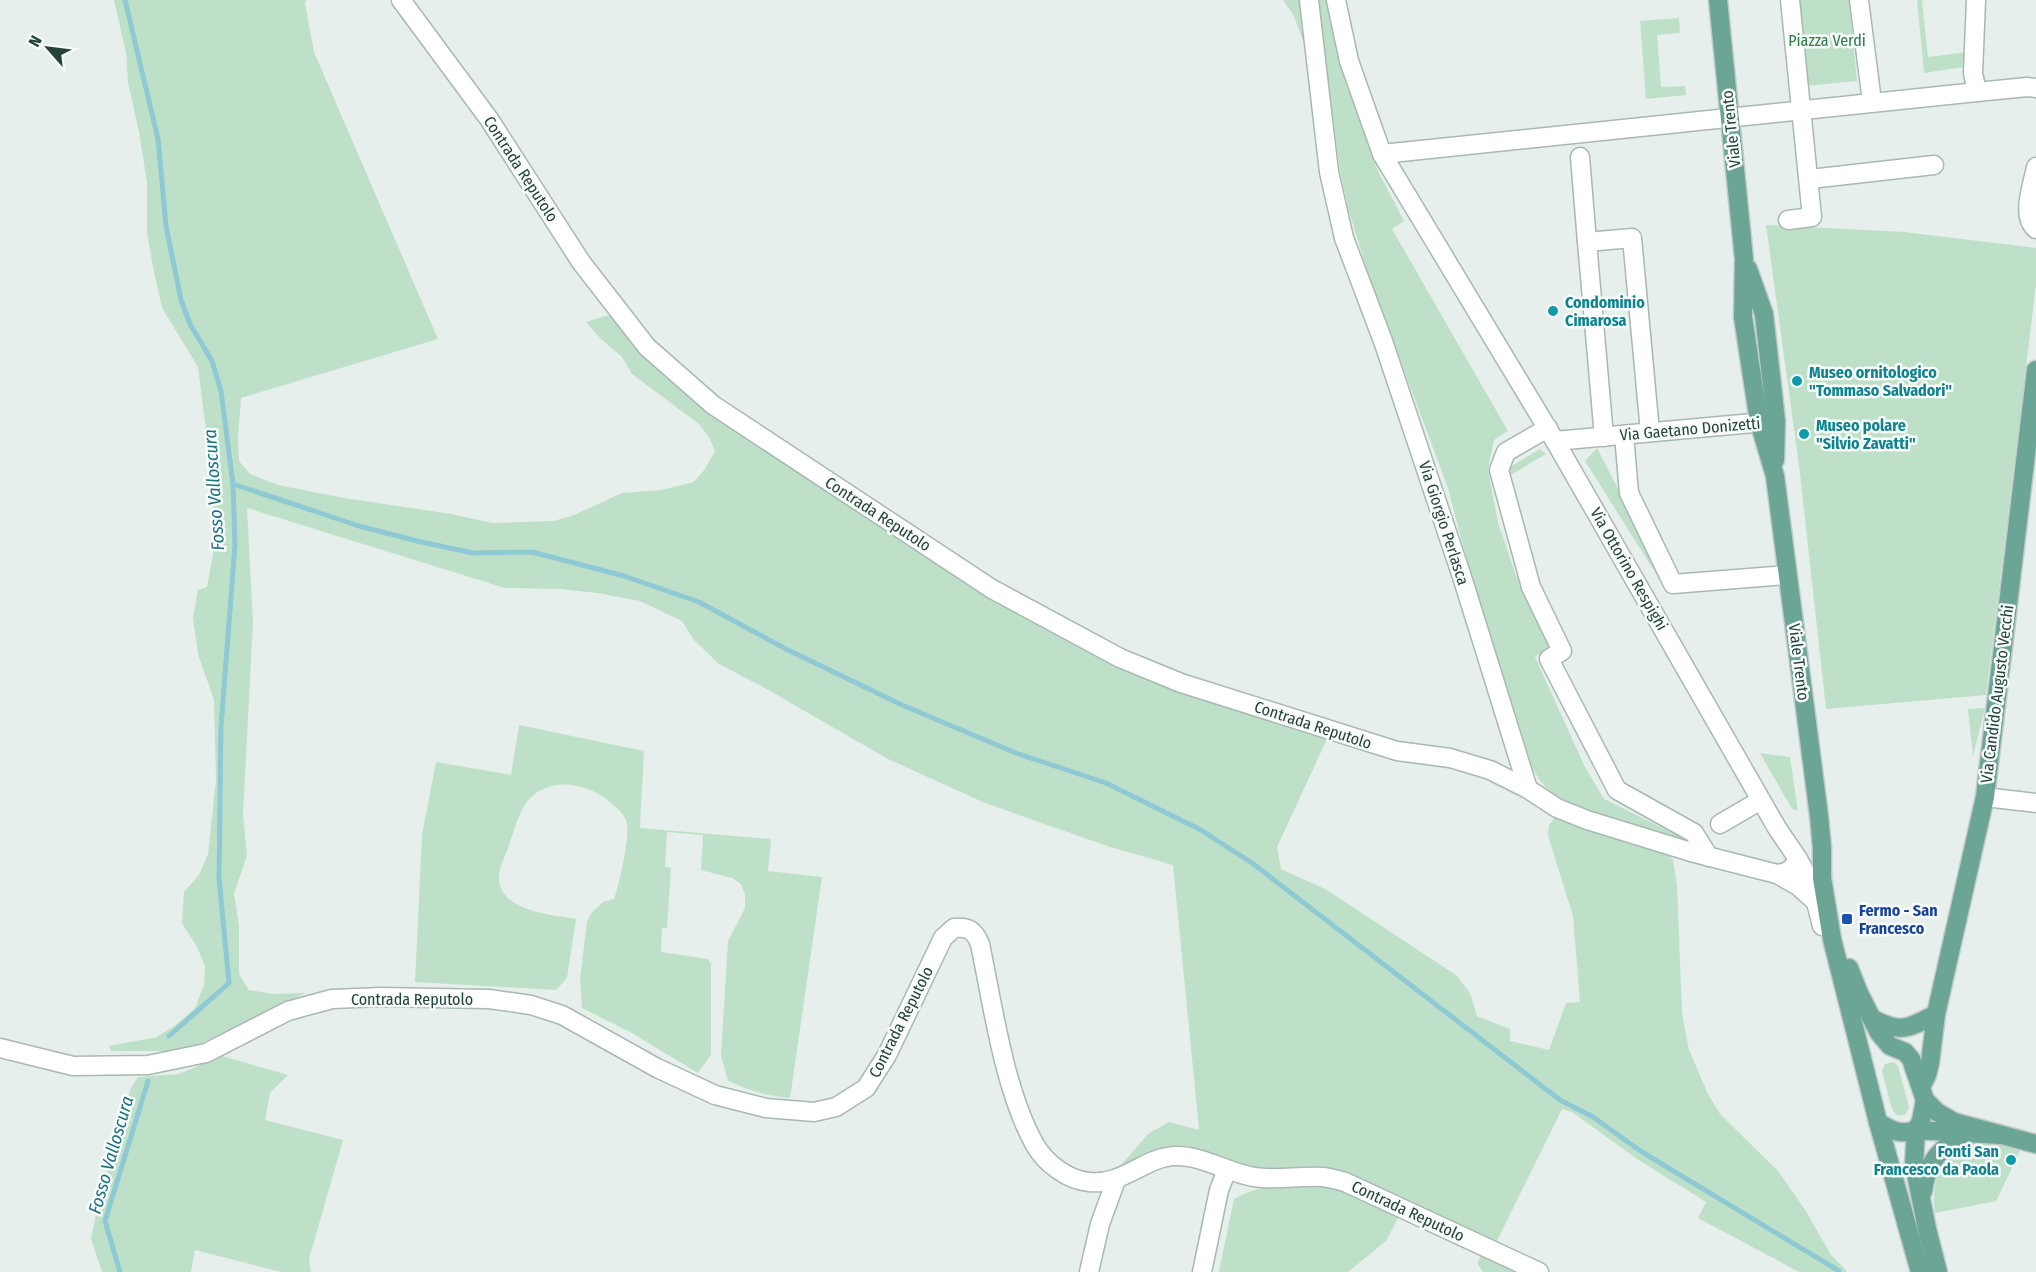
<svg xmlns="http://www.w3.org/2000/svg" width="2036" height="1272" font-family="'Fira Sans Condensed',sans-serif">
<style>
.green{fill:#bfe0c8}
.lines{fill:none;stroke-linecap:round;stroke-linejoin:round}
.stream{stroke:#8ec9d4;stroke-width:5}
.minor-casing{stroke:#a8b8b2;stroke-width:21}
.major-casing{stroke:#c2cac8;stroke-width:21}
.minor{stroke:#fff;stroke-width:18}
.major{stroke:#6aa596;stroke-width:18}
.culture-dot{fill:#0f9aa8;stroke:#f7fbf9;stroke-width:2}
.transit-dot{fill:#1a4fb4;stroke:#f7fbf9;stroke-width:2}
.labels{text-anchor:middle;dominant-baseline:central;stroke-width:5;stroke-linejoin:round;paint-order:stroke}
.park-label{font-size:16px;fill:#2d7a4b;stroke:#f7fbf9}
.street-label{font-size:16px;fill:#24423a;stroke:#f7fbf9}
.culture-label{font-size:16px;font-weight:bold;fill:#0d838f;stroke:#f7fbf9;text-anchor:start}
.transit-label{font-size:16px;font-weight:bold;fill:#164399;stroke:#f7fbf9;text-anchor:start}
.water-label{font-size:18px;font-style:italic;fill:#1c6f80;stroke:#f7fbf9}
</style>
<rect width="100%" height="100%" fill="#e6efeb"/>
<g class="green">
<path d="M 114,0 L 307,0 L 305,3 L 314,52 L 438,339 L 241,398 L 238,438 L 239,461 L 250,474 L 278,485 L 344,498 L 451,514 L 493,523 L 554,521 L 574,515 L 622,493 L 661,490 L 694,482 L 705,469 L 715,451 L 710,439 L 699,424 L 632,374 L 622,357 L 601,339 L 586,322 L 609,315 L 644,354 L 670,380 L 704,406 L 954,575 L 1031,621 L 1116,664 L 1327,739 L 1277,847 L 1281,869 L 1327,890 L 1456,975 L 1470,993 L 1477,1016 L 1510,1029 L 1510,1041 L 1549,1050 L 1566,1003 L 1580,1002 L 1573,916 L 1548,836 L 1549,825 L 1555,817 L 1615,837 L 1666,851 L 1673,860 L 1677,885 L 1682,1012 L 1689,1050 L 1708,1094 L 1720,1114 L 1778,1171 L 1804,1208 L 1831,1255 L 1846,1270 L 1846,1272 L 1799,1272 L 1698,1218 L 1706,1202 L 1637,1159 L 1572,1112 L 1562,1109 L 1496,1243 L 1334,1169 L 1269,1170 L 1224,1160 L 1187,1146 L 1170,1146 L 1148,1153 L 1128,1166 L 1104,1175 L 1121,1165 L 1148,1134 L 1169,1122 L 1199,1130 L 1173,865 L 1110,847 L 985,803 L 888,759 L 763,687 L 719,664 L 694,640 L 682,621 L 640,601 L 597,593 L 560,589 L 505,588 L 247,508 L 253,622 L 243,814 L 247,856 L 234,894 L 239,925 L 239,974 L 249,990 L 274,994 L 306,993 L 202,1043 L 172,1051 L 111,1051 L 109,1046 L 157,1037 L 177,1024 L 195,1008 L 204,985 L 205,966 L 197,947 L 182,923 L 184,892 L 199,875 L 208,854 L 216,780 L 214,700 L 198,654 L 193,618 L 198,590 L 207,587 L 213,554 L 213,488 L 198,367 L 162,308 L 154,272 L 147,233 L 147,183 L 139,132 L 128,82 L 126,53 Z"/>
<path d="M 1283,0 L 1300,0 L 1312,64 L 1293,14 Z"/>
<path d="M 1317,0 L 1326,0 L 1345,80 L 1378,171 L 1404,221 L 1392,229 L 1508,431 L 1494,440 L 1488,469 L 1498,523 L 1520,587 L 1552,645 L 1535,657 L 1585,767 L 1604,799 L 1689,841 C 1651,830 1568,814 1543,784 C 1538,778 1534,771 1531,764 L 1469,569 L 1448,488 L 1368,274 L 1349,211 L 1340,171 Z"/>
<path d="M 1796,0 L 1849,0 L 1857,81 L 1805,86 Z"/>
<path d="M 1917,0 L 1922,0 L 1928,57 L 1968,52 L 1964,67 L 1924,73 Z"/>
<path d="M 1679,18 L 1680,33 L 1657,35 L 1661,87 L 1685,86 L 1686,95 L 1646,99 L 1640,21 Z"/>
<path d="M 1766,225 L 1904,232 L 2036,248 L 2036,285 L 1986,695 L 1826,709 L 1799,465 Z"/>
<path d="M 1597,448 L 1667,584 L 1665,588 L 1585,461 Z"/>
<path d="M 1540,449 L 1546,454 L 1509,476 L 1508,471 L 1510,467 Z"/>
<path d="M 1985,708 L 1973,756 L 1968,709 Z"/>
<path d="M 519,725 L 644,751 L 640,828 L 771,839 L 768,871 L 822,877 L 790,1098 C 768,1096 748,1090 728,1081 L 721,1055 L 728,941 L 745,908 L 745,894 L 741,884 L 732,878 L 701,870 L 703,835 L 667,832 L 665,867 L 671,868 L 667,928 L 662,928 L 661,952 L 708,959 L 711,964 L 711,1055 L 698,1073 L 630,1032 L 582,1008 L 580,980 L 587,921 L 592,912 L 603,902 L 614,899 C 619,886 630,836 627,823 C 625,815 617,808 610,802 C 589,784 554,776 531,797 C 520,808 515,828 510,842 C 507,853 499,866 499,877 C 498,911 552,915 576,919 L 567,978 L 556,990 L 415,982 L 422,835 L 436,762 L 511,775 Z"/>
<path d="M 1760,753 L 1790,757 L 1798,811 L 1792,809 Z"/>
<path d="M 222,1056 L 288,1075 L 270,1093 L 265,1120 L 343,1140 L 309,1259 L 311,1272 L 282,1272 L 195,1250 L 191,1272 L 102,1272 L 91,1239 L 98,1204 L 130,1090 L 138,1077 L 179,1074 Z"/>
<path d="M 1894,1062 L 1898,1066 L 1909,1107 L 1906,1114 C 1900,1117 1895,1115 1892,1109 L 1882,1071 L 1885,1064 Z"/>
<path d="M 1975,1141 L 2005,1143 L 2022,1147 L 1996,1201 L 1935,1213 C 1932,1190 1936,1163 1957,1149 C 1962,1145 1969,1144 1975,1141 Z"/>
<path d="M 1323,1181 L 1401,1212 L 1386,1241 L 1348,1272 L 1219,1272 L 1234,1199 C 1260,1184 1293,1182 1323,1181 Z"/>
<path d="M 1481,1256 L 1519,1272 L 1483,1272 L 1477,1263 Z"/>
</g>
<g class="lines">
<g class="stream">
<path d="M 125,0 L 158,139 L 166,226 L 181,300 L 190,324 L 212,361 L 221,391 L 233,484 L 235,545 L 221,726 L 219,878 L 229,983 L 169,1036"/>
<path d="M 233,484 L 359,526 L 417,541 L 473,553 L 532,552 L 624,576 L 699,602 L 786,649 L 902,705 L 1016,753 L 1106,783 L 1201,830 L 1252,863 L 1560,1100 L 1593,1117 L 1642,1152 L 1839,1271"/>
<path d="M 120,1272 L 105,1221 L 148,1081"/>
</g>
<defs>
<g id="minor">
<path d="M 401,0 L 489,119 L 581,262 L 647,347 L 713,405 L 992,589 L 1120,658 L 1181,683 L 1397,751 L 1450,758 L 1490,770 L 1528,789 L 1557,808 L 1587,820 L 1691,852 L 1777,874"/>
<path d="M 1309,0 L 1329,172 L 1344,238 L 1383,341 L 1463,580 L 1528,789"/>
<path d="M 1336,0 L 1349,61 L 1382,154 L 1555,441 L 1777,828 L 1798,859 L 1811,883 L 1822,926"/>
<path d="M 1859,0 L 1872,102"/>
<path d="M 1976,0 L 1973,73 L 1977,92"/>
<path d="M 1382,154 L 1977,92 L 2027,87 L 2036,88"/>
<path d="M 1580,157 L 1587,242"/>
<path d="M 2036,167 C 2033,184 2020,216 2036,229"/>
<path d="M 1810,179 L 1934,165"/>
<path d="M 1788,220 L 1812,217 L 1790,0"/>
<path d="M 1548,428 L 1506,452 L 1499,470 L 1531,587 L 1562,651 L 1549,659 L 1617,790 L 1694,833 L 1709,857"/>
<path d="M 1624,435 L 1629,493 L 1673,584 L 1787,575"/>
<path d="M 1604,437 L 1587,242 L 1632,238 L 1650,432"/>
<path d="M 1555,441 L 1775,421"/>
<path d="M 1985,797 L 2036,803"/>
<path d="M 1720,824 L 1761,800"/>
<path d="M 1798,859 C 1793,868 1789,873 1777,874 L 1798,886 L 1817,903"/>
<path d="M 0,1048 L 73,1066 L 148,1065 L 206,1053 L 288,1011 L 332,999 L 381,997 L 489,999 L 531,1005 L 562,1015 L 657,1068 L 715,1095 L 766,1108 L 814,1112 L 836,1107 L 866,1088 L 887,1055 L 943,938 L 954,928 C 969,927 974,930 980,944 C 993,1006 1004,1090 1035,1145 C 1046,1164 1068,1180 1089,1182 C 1122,1186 1145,1157 1175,1156 C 1202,1155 1228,1173 1254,1177 C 1277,1181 1300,1175 1323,1177 C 1330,1178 1338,1180 1345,1182 L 1539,1272"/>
<path d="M 1089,1272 L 1100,1224 L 1116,1180"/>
<path d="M 1202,1272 L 1219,1190 L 1227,1170"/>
</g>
<g id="major">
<path d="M 1718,0 L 1744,259 L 1743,317 L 1759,422 L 1775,476 L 1819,816 L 1822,848 L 1822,878 L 1832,939 L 1878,1122 L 1920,1272"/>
<path d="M 1748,269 L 1764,314 L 1776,421 L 1775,460"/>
<path d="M 1849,968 L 1859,993 L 1879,1033 L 1890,1046 L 1905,1052 L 1911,1059 L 1925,1100 L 1921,1121 L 1916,1130 L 1914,1164 L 1927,1229 L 1938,1272"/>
<path d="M 1871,1018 C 1901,1034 1907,1029 1936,1014"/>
<path d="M 1921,1087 L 1927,1075 L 1930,1063 L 1936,1014 L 1985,797 L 2036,370"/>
<path d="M 1925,1100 L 1937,1112 L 1954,1122 L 2036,1144"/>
<path d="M 1878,1122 C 1892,1131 1900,1135 1916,1130 L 2001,1135"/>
<path d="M 1923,1191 C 1927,1162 1941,1145 1968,1135"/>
</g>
</defs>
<use href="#minor" class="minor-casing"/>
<use href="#major" class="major-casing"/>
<use href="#minor" class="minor"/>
<use href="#major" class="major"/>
</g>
<g class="culture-dot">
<circle cx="1553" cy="311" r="6"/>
<circle cx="1797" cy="381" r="6"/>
<circle cx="1804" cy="434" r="6"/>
<circle cx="2011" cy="1160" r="6"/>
</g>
<rect class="transit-dot" x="1841" y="913" width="12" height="12" rx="3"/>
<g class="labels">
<g class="park-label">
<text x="1827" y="40">Piazza Verdi</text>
</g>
<g class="street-label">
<text transform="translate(1731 129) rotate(-96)">Viale Trento</text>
<text transform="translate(521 169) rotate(57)">Contrada Reputolo</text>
<text transform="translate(1690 429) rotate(-5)">Via Gaetano Donizetti</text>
<text transform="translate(878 514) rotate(33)">Contrada Reputolo</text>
<text transform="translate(1444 523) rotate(72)">Via Giorgio Perlasca</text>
<text transform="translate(1629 569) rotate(60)">Via Ottorino Respighi</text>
<text transform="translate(1799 662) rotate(83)">Viale Trento</text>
<text transform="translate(1997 694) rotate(-83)">Via Candido Augusto Vecchi</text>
<text transform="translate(1313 725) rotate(18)">Contrada Reputolo</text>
<text x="412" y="999">Contrada Reputolo</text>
<text transform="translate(901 1022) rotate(-63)">Contrada Reputolo</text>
<text transform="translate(1408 1211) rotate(25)">Contrada Reputolo</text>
</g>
<g class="culture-label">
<text x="1565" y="302">Condominio<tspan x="1565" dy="18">Cimarosa</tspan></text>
<text x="1809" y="372">Museo ornitologico<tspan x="1809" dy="18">"Tommaso Salvadori"</tspan></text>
<text x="1816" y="425">Museo polare<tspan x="1816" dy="18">"Silvio Zavatti"</tspan></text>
<text x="1999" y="1151" text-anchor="end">Fonti San<tspan x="1999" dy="18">Francesco da Paola</tspan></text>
</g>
<g class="transit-label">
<text x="1859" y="910">Fermo - San<tspan x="1859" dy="18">Francesco</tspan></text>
</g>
<g class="water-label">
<text transform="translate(214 490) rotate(-94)">Fosso Valloscura</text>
<text transform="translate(111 1155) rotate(-74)">Fosso Valloscura</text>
</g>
</g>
<g transform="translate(48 48) rotate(298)" stroke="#f7fbf9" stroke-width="4.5" paint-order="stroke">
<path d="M0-4.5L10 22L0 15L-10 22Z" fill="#24423a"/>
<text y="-9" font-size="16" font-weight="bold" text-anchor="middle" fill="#24423a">N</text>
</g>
</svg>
